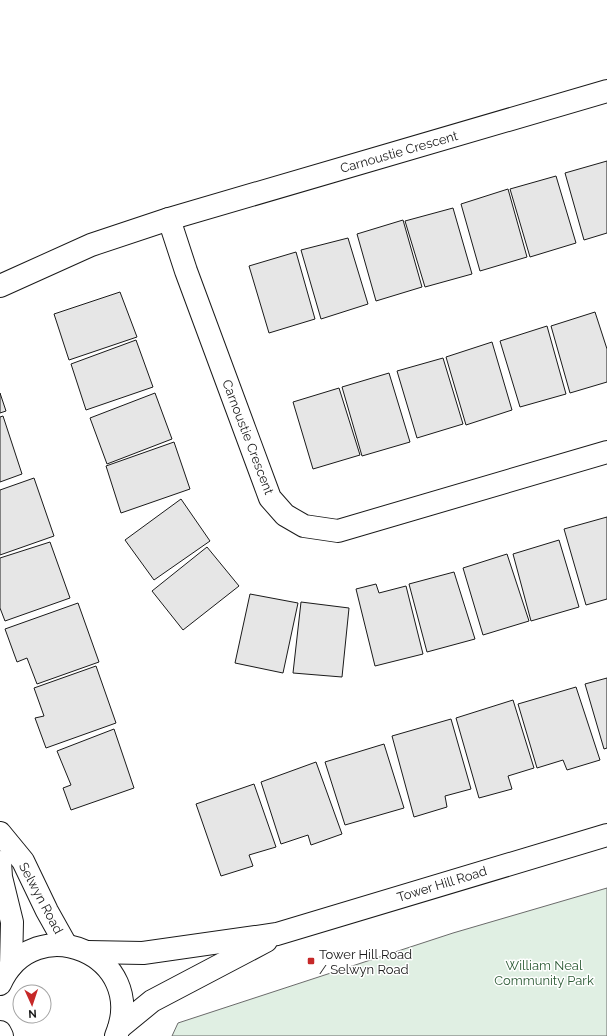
<svg xmlns="http://www.w3.org/2000/svg" width="607" height="1036" font-family="Raleway,sans-serif">
<style>
.green{fill:#e0efe3;stroke:#6a6a6a}
.building{fill:#e6e6e6;stroke:#1a1a1a}
.lines{fill:none;stroke-linecap:round;stroke-linejoin:round}
.minor-casing{stroke:#1a1a1a;stroke-width:24}
.minor{stroke:#fff;stroke-width:22}
.poi-dot{fill:#c62828;stroke:#fff;stroke-width:1.5}
.labels{text-anchor:middle;dominant-baseline:central;stroke-width:3;stroke-linejoin:round;paint-order:stroke}
.street-label{font-size:13px;fill:#1a1a1a;stroke:#fff}
.poi-label{font-size:13px;fill:#1a1a1a;stroke:#fff;text-anchor:start}
.park-label{font-size:13px;fill:#2b5a34;stroke:#fff}
</style>
<rect width="100%" height="100%" fill="#fff"/>
<path class="green" d="M 607,888 L 607,1036 L 172,1036 L 178,1023 L 453,933 Z"/>
<g class="building">
<path d="M 607,161 L 607,233 L 584,240 L 565,173 Z"/>
<path d="M 556,176 L 576,243 L 530,257 L 510,189 Z"/>
<path d="M 508,189 L 527,257 L 480,271 L 461,204 Z"/>
<path d="M 453,208 L 472,274 L 425,287 L 405,221 Z"/>
<path d="M 403,220 L 422,287 L 376,301 L 357,234 Z"/>
<path d="M 348,238 L 368,304 L 321,319 L 301,250 Z"/>
<path d="M 296,252 L 315,319 L 269,333 L 249,266 Z"/>
<path d="M 120,292 L 137,337 L 69,360 L 54,314 Z"/>
<path d="M 595,312 L 607,349 L 607,382 L 570,393 L 551,326 Z"/>
<path d="M 547,326 L 566,394 L 520,407 L 500,341 Z"/>
<path d="M 136,340 L 153,387 L 86,410 L 71,364 Z"/>
<path d="M 492,342 L 512,410 L 466,425 L 446,357 Z"/>
<path d="M 443,358 L 463,424 L 417,438 L 397,371 Z"/>
<path d="M 389,373 L 410,442 L 362,456 L 342,387 Z"/>
<path d="M 339,388 L 360,455 L 313,469 L 293,402 Z"/>
<path d="M 0,393 L 6,411 L 0,413 Z"/>
<path d="M 155,393 L 172,439 L 107,464 L 90,418 Z"/>
<path d="M 3,416 L 22,474 L 0,482 L 0,417 Z"/>
<path d="M 174,442 L 190,489 L 121,513 L 106,466 Z"/>
<path d="M 34,478 L 54,536 L 0,555 L 0,490 Z"/>
<path d="M 181,499 L 210,541 L 154,580 L 125,540 Z"/>
<path d="M 607,517 L 607,599 L 586,605 L 564,529 Z"/>
<path d="M 559,540 L 579,607 L 531,621 L 513,554 Z"/>
<path d="M 50,542 L 70,598 L 5,621 L 0,608 L 0,558 Z"/>
<path d="M 207,547 L 239,586 L 183,630 L 152,591 Z"/>
<path d="M 507,554 L 529,621 L 483,635 L 463,568 Z"/>
<path d="M 454,572 L 475,639 L 427,652 L 409,584 Z"/>
<path d="M 376,584 L 379,593 L 406,586 L 423,654 L 375,666 L 356,589 Z"/>
<path d="M 250,594 L 298,603 L 283,673 L 235,663 Z"/>
<path d="M 301,602 L 349,608 L 342,677 L 293,673 Z"/>
<path d="M 78,603 L 99,662 L 37,684 L 27,658 L 17,662 L 5,629 Z"/>
<path d="M 96,666 L 116,723 L 46,748 L 35,718 L 44,716 L 34,688 Z"/>
<path d="M 607,678 L 607,748 L 604,749 L 585,684 Z"/>
<path d="M 576,687 L 600,760 L 567,770 L 563,760 L 537,768 L 518,704 Z"/>
<path d="M 513,700 L 534,768 L 508,776 L 512,789 L 479,798 L 456,718 Z"/>
<path d="M 451,719 L 471,789 L 445,796 L 447,807 L 414,817 L 392,736 Z"/>
<path d="M 114,729 L 134,788 L 71,810 L 63,788 L 71,785 L 57,751 Z"/>
<path d="M 384,744 L 404,808 L 345,825 L 325,762 Z"/>
<path d="M 316,762 L 342,834 L 311,845 L 308,835 L 281,844 L 261,782 Z"/>
<path d="M 254,784 L 276,847 L 249,855 L 253,866 L 221,876 L 196,804 Z"/>
</g>
<g class="lines">
<defs>
<g id="minor">
<path d="M 169,219 L 186,271 L 270,498 L 285,515 L 304,526 L 338,531 L 607,452"/>
<path d="M 0,286 L 91,245 L 169,219 L 607,91"/>
<path d="M 0,833 L 23,861 L 47,911 L 66,945"/>
<path d="M 0,862 L 1,877 L 12,922 L 11,966"/>
<path d="M 88,952 L 143,953 L 277,934 L 607,835"/>
<path d="M 0,984 C 34,907 150,955 116,1036"/>
<path d="M 119,1028 L 152,1001 L 266,941"/>
<path d="M 0,1032 L 2,1036"/>
</g>
</defs>
<use href="#minor" class="minor-casing"/>
<use href="#minor" class="minor"/>
</g>
<rect class="poi-dot" x="307" y="957" width="8" height="8" rx="2"/>
<g class="labels">
<g class="street-label">
<text transform="translate(399 152) rotate(-16)">Carnoustie Crescent</text>
<text transform="translate(248 437) rotate(69)">Carnoustie Crescent</text>
<text transform="translate(442 884) rotate(-17)">Tower Hill Road</text>
<text transform="translate(41 898) rotate(62)">Selwyn Road</text>
</g>
<g class="poi-label">
<text x="319" y="954">Tower Hill Road<tspan x="319" dy="15">/ Selwyn Road</tspan></text>
</g>
<g class="park-label">
<text x="544" y="965">William Neal<tspan x="544" dy="15">Community Park</tspan></text>
</g>
</g>
<g transform="translate(32 1004) rotate(177)"><circle r="19" fill="#ffffff" stroke="#a3a3a3"/>
<path d="M0-3L7 15L0 10L-7 15Z" fill="#c62828"/>
<text y="-6" font-size="11" font-weight="bold" text-anchor="middle" fill="#1a1a1a">N</text>
</g>
</svg>
